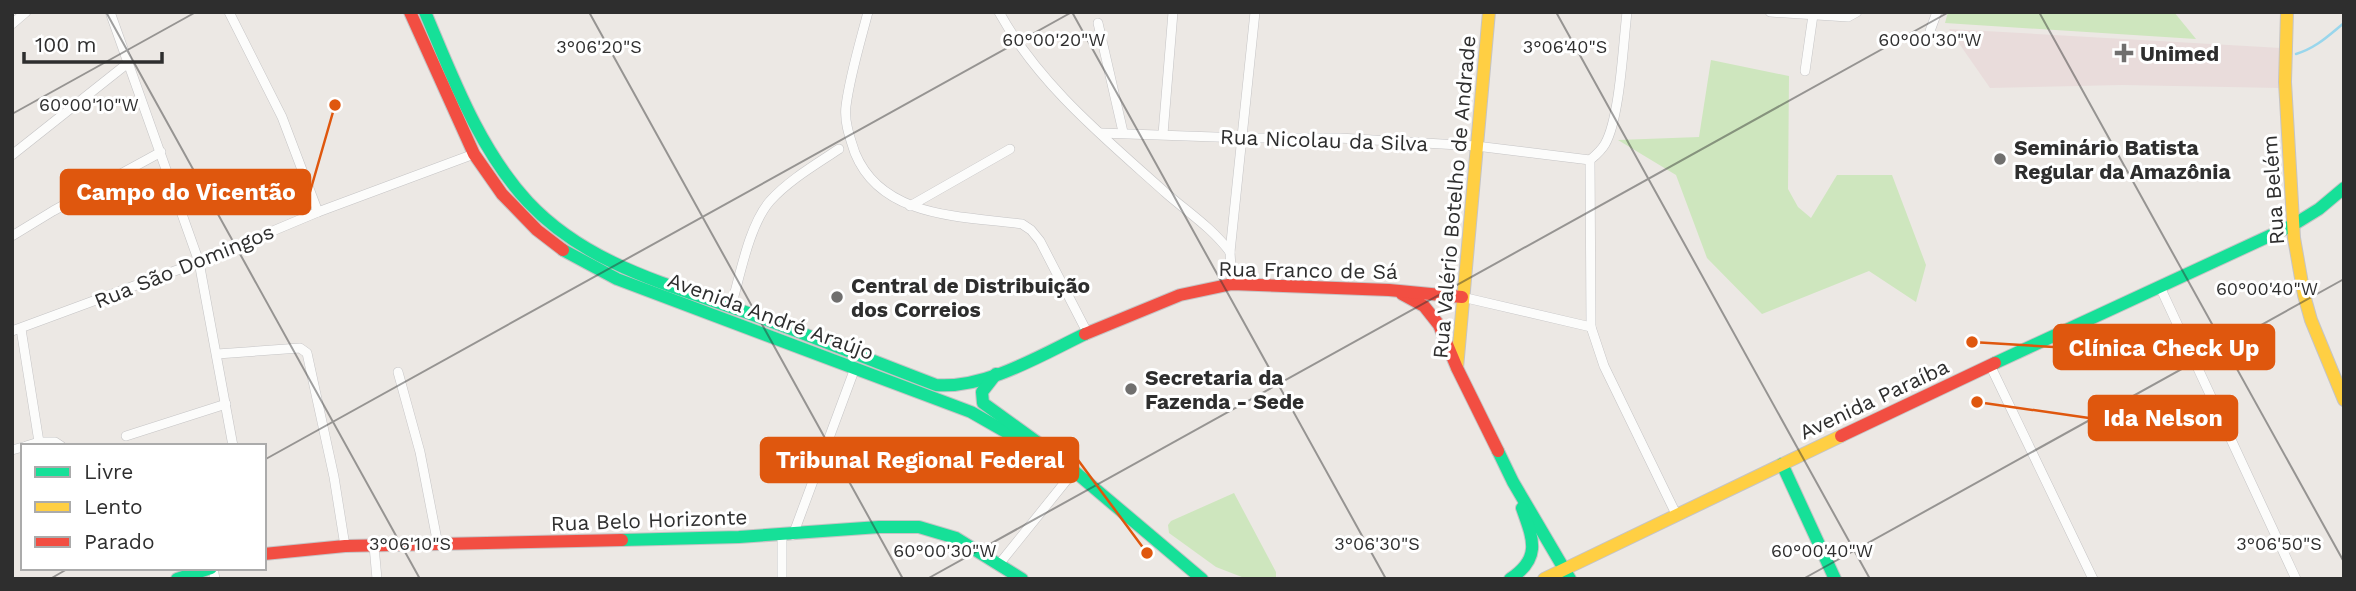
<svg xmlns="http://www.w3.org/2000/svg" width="2356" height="591" font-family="'Work Sans',sans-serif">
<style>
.medical{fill:#e9dcdb}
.green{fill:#cee6be}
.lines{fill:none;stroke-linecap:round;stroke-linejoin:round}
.stream{stroke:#99d6ec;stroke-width:2.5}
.street-casing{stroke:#c5c4c5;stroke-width:10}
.fast-casing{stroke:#c5c4c5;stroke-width:14}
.slow-casing{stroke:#c5c4c5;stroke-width:14}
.jam-casing{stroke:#c5c4c5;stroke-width:14}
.street{stroke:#fcfcfb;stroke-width:9}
.fast{stroke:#16e098;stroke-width:12}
.slow{stroke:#ffcf43;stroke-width:12}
.jam{stroke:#f24e42;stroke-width:12}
.ticks{fill:none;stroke:#2e2e2e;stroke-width:2;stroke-opacity:0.45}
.poi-dot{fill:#706f6e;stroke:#fff;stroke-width:2.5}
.labels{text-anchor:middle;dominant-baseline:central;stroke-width:6;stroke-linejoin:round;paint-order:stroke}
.poi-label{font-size:21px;font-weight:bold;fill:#2e2e2e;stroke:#fff;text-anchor:start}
.street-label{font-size:21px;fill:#2e2e2e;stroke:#fff}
.ticks-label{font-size:18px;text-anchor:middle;fill:#2e2e2e;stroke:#fff;stroke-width:6;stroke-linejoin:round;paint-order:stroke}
.leader{fill:none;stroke:#df570e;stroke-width:2.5}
.callout-dot{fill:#df570e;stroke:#fff;stroke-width:2.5}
.callout{fill:#df570e;stroke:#df570e;stroke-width:2.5}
.callout-label{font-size:23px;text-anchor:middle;font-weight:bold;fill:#fff}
</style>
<rect width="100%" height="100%" fill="#ece8e4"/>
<path class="medical" d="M 1949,29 L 2281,48 L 2280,88 L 2122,85 L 1990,88 Z"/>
<g class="green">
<path d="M 1948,12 L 2174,12 L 2196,39 L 1945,23 Z"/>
<path d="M 1711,60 L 1789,76 L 1788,189 L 1798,207 L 1811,218 L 1837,175 L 1892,175 L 1926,265 L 1916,302 L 1869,271 L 1762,314 L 1707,258 L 1676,175 L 1618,140 L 1699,137 Z"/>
<path d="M 1234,493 L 1276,572 L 1276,579 L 1247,579 L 1216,567 L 1169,533 L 1168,525 L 1171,521 Z"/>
</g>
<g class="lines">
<path class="stream" d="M 2296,54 C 2316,48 2328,36 2344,23"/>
<defs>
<g id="street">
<path d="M 110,12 L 199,262 L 233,446"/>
<path d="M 229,12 L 282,117 L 318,212"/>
<path d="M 868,12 C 860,43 850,75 846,106 C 844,122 850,138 855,153 C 882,219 963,216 1022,224 L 1031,230 L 1040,241 L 1088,334"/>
<path d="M 999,12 C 1039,85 1106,139 1167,194 C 1189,213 1212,228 1230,252"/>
<path d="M 1627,12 C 1623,45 1620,118 1605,144 C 1601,151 1596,155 1590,160 L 1591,327 L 1604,366 L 1677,516"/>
<path d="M 1770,12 L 1848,17 L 1857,12"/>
<path d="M 1098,23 L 1123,132"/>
<path d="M 12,24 L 26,12"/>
<path d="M 1930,31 L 1937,12"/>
<path d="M 1805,71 L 1813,15"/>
<path d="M 1100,133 L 1244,138 L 1339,138 L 1476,146 L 1590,160"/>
<path d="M 1163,134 L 1173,12"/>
<path d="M 12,155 L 128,63"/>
<path d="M 910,206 L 1010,149"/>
<path d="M 12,236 L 53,211 L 161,152"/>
<path d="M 1232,284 L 1230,252 L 1255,12"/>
<path d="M 2160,287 L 2296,579"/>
<path d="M 1462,297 L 1591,327"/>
<path d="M 731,307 C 740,276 749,225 770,201 C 789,180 815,165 839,149"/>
<path d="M 21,329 L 39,442 L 26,446"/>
<path d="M 12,331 L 199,262 L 318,212 L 474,154"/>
<path d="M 217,354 L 300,348 L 307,353 L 334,477 L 345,546"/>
<path d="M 1990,365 L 2093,579"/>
<path d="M 398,372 L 420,452 L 438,545"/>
<path d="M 126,436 L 226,404"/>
<path d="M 39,442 L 55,442 L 61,446"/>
<path d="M 12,450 L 23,447"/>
<path d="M 782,535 L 782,579"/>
<path d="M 793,535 L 855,368"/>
<path d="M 374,546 L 377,579"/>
<path d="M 1000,563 L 1074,471"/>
<path d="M 213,568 L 215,579"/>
</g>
<g id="fast">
<path d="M 425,12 C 453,78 479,149 528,202 C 587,265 670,285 748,313 C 811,336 873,361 936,385 C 986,389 1041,355 1085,334"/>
<path d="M 2293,225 L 2319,209 L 2344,188"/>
<path d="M 563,250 L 617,279 L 971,412 L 1074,471 L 1202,579"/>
<path d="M 1995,363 L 2293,225"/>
<path d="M 996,374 L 982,392 L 983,403 L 1037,442"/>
<path d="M 1498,451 L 1513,482 L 1570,579"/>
<path d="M 1782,464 L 1835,579"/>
<path d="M 622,540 L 739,537 L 879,527 L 919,527 L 956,538 L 1022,579"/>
<path d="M 177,579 L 211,568"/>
<path d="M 1510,579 C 1542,558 1533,539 1522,508"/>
</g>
<g id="slow">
<path d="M 2287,12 L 2285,82 L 2294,238 L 2304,295 L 2311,320 L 2344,400"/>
<path d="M 1457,368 L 1489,12"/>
<path d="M 1544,579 L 1841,436"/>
</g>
<g id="jam">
<path d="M 410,12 L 474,154 L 502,194 L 537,230 L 563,250"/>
<path d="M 1402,294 L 1424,306 L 1439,325 L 1457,368 L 1498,451"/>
<path d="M 1085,334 L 1180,295 L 1232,284 L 1389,290 L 1462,297"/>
<path d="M 1841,436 L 1995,363"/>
<path d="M 264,554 L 345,546 L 622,540"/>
</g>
</defs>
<use href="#street" class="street-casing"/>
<use href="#fast" class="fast-casing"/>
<use href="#slow" class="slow-casing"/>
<use href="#jam" class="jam-casing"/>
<use href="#street" class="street"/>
<use href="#fast" class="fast"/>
<use href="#slow" class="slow"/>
<use href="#jam" class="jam"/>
</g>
<path class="ticks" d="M 106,12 L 420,579M 589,12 L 903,579M 1072,12 L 1386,579M 1556,12 L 1870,579M 2039,12 L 2344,562M 12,114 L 196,12M 264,460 L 1072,12M 50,579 L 69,568M 927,579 L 1949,12M 1803,579 L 2344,279"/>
<g class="poi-dot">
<path d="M2120.5 42.5h7v7h7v7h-7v7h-7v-7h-7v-7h7z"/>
<circle cx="2000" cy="159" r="7"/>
<circle cx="837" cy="297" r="7"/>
<circle cx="1131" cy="389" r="7"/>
</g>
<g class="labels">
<g class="poi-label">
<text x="2140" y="53">Unimed</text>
<text x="2014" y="147">Seminário Batista<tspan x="2014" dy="24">Regular da Amazônia</tspan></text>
<text x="851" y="285">Central de Distribuição<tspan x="851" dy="24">dos Correios</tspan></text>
<text x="1145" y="377">Secretaria da<tspan x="1145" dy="24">Fazenda - Sede</tspan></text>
</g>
<g class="street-label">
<text transform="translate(1324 140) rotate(2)">Rua Nicolau da Silva</text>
<text transform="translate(2273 190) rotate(-94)">Rua Belém</text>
<text transform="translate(1454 197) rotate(-85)">Rua Valério Botelho de Andrade</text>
<text transform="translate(184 266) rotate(-22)">Rua São Domingos</text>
<text transform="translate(1308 270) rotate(1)">Rua Franco de Sá</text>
<text transform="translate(771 316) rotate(20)">Avenida André Araújo</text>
<text transform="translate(1874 399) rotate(-25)">Avenida Paraíba</text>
<text transform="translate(649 520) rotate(-2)">Rua Belo Horizonte</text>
</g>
</g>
<g class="ticks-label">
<text x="1054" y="46">60°00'20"W</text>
<text x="1930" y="46">60°00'30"W</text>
<text x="599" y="53">3°06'20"S</text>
<text x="1565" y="53">3°06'40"S</text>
<text x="89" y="111">60°00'10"W</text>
<text x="2267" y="295">60°00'40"W</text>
<text x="2279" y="550">3°06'50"S</text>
<text x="410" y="550">3°06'10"S</text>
<text x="1377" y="550">3°06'30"S</text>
<text x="945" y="557">60°00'30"W</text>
<text x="1822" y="557">60°00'40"W</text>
</g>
<path class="leader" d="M335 105L310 192M1972 342L2054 347M1977 402L2089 418M1147 553L1078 460"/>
<g class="callout-dot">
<circle cx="335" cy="105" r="7"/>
<circle cx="1972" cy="342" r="7"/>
<circle cx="1977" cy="402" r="7"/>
<circle cx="1147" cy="553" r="7"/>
</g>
<g class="callout">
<rect x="61" y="170" width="249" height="44" rx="7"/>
<rect x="2054" y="325" width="220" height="44" rx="7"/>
<rect x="2089" y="396" width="148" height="44" rx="7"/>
<rect x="761" y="438" width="317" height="44" rx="7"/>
</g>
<g class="callout-label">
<text x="186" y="200">Campo do Vicentão</text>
<text x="2164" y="356">Clínica Check Up</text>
<text x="2163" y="426">Ida Nelson</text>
<text x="920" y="468">Tribunal Regional Federal</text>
</g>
<rect width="2356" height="591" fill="none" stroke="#2e2e2e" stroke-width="28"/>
<rect x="21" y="444" width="245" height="126" fill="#ffffff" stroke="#ababab" stroke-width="2"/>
<rect x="35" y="467" width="35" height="10" fill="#16e098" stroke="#ababab" stroke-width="2"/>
<text x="84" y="479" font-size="21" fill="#2e2e2e">Livre</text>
<rect x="35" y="502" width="35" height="10" fill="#ffcf43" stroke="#ababab" stroke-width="2"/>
<text x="84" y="514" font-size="21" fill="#2e2e2e">Lento</text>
<rect x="35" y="537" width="35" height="10" fill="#f24e42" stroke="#ababab" stroke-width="2"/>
<text x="84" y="549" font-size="21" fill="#2e2e2e">Parado</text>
<path d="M24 52v10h138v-10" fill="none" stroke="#2e2e2e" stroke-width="3.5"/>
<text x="35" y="52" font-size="21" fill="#2e2e2e" stroke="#ffffff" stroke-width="5" paint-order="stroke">100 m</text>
</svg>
